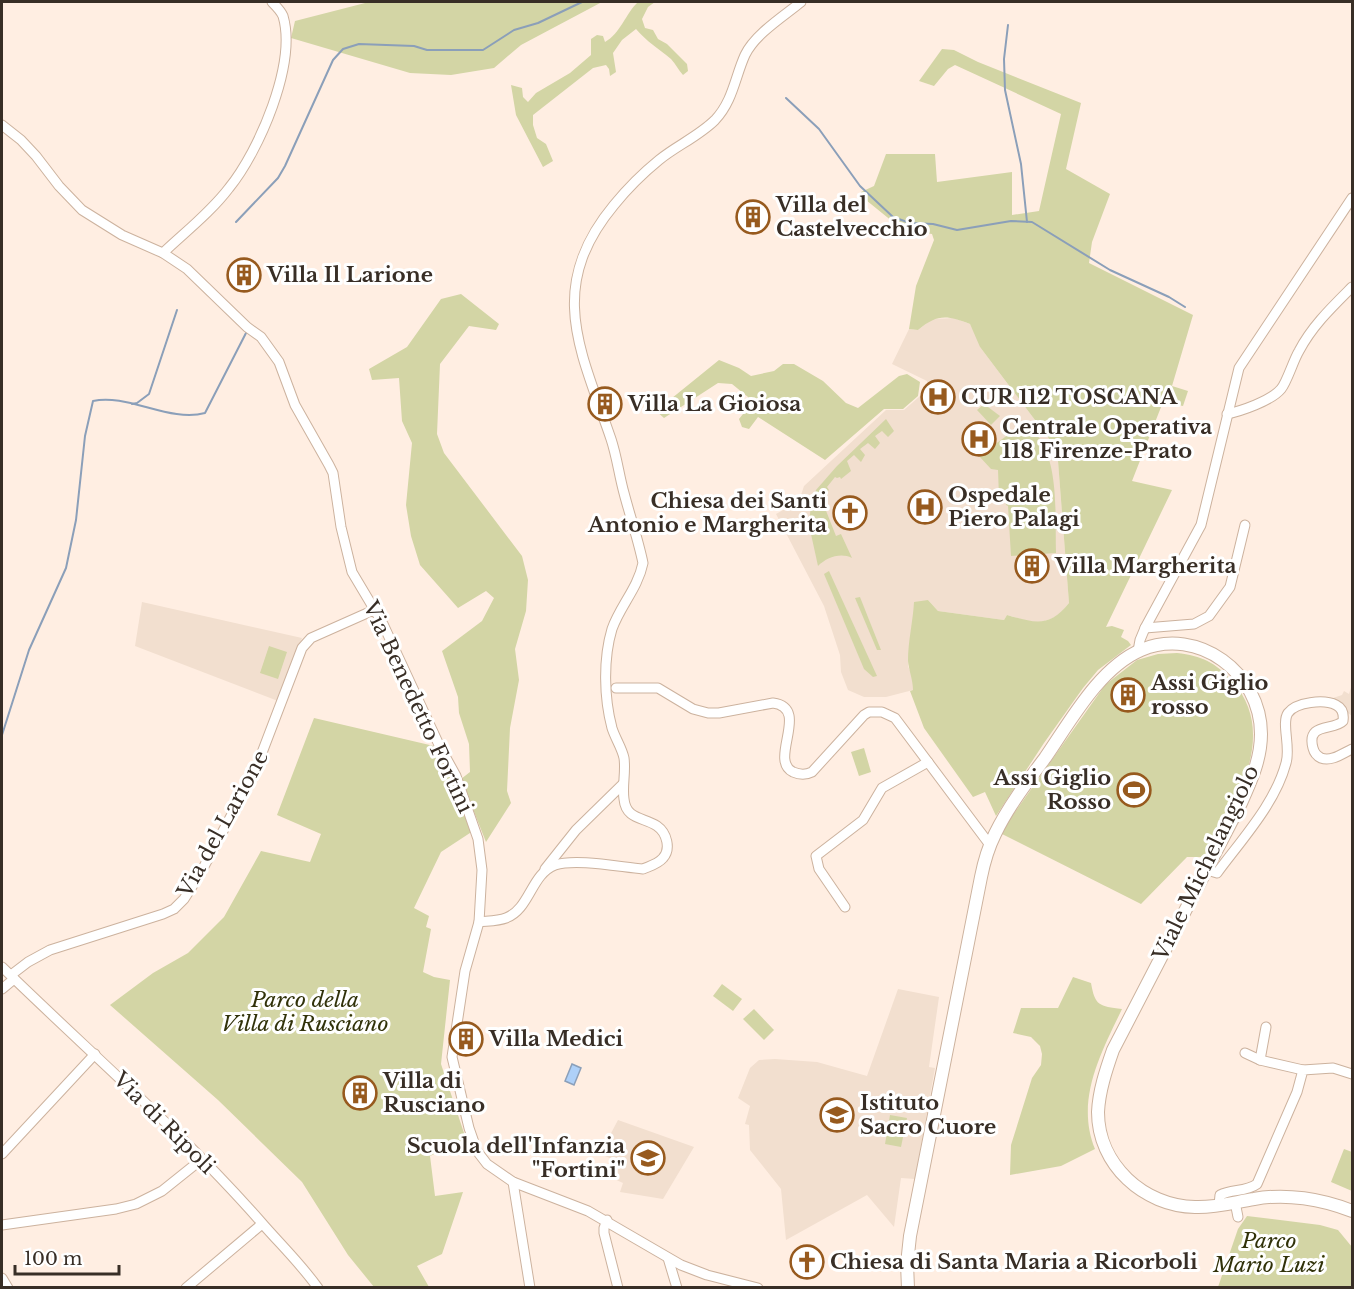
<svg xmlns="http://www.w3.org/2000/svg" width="1354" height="1289" font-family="'Libre Baskerville',serif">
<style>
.built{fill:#f2dfcf}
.green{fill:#d3d5a5}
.water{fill:#aed0f8;stroke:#8b9fb9;stroke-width:1.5}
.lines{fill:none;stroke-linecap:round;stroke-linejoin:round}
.stream{stroke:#8b9fb9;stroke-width:2}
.minor-casing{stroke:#ccb29e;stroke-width:11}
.major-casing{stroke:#ccb29e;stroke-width:14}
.minor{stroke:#fff;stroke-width:9}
.major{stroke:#fff;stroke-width:12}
.labels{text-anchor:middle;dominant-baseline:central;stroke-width:6;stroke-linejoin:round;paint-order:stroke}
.poi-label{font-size:21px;font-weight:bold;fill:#382e26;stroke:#fff;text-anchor:start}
.street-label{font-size:21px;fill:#382e26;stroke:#fff}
.park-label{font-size:21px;font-style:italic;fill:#31320a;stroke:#fff}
</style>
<rect width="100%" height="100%" fill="#ffeee2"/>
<g class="built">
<path d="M 954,318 L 970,324 L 980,343 L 980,347 L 1050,440 L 1058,461 L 1069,603 L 1058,616 L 1042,622 L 1031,622 L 1007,615 L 1004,620 L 938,611 L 928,600 L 911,638 L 908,666 L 913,678 L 913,690 L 886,697 L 864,697 L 848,690 L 841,672 L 840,655 L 824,606 L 776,514 L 799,501 L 804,486 L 886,410 L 904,410 L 928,389 L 927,381 L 892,364 L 909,329 L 918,330 L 932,319 Z"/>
<path d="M 142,602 L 302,638 L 278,701 L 135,646 Z"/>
<path d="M 1352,684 L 1352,716 L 1333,702 L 1333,698 L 1342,695 L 1344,691 L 1349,694 Z"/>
<path d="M 898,989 L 939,997 L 929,1067 L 935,1068 L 915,1179 L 901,1178 L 894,1227 L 867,1195 L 786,1240 L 781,1189 L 750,1150 L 749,1125 L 745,1124 L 750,1106 L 738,1098 L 750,1068 L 759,1060 L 775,1059 L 817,1062 L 867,1076 Z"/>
<path d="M 618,1120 L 694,1147 L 663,1199 L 620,1192 L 623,1183 L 612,1178 L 617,1161 L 600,1154 Z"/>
</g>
<g class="green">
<path d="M 369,2 L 602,2 L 521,45 L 494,68 L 451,75 L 410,73 L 291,38 L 295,21 Z"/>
<path d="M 638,2 L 655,2 L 648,7 L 642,19 L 645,28 L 653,30 L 658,39 L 667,44 L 687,64 L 688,71 L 683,75 C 678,70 676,64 671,59 C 659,49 646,41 636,29 L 622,40 L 613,53 L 616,72 L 610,76 L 609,69 L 606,65 L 593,68 L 533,115 L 533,125 L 537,138 L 546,144 L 553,161 L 543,167 L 516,115 L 511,85 L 522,88 L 523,97 L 528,102 L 536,93 L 570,73 L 591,55 L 591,39 L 597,35 L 603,36 L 605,42 C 620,34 626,13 638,2 Z"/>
<path d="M 942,49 L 954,50 L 978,62 L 1081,103 L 1066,169 L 1110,194 L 1092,242 L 1089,263 L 1193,315 L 1172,386 L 1188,391 L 1183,406 L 1163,402 L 1132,481 L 1172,490 L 1106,627 L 1112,626 L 1124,630 L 1121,637 L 1128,641 L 1131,645 L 1098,670 L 1083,688 L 1044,743 L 996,816 L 985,792 L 973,797 L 924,728 L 910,691 L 913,690 C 913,680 909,671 908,661 C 908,641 913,621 914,602 L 928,600 L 938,611 L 1004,620 L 1007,615 C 1035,623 1049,628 1069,603 L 1058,461 L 1050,440 L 980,347 L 970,324 C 947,315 937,314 918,330 L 909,329 L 916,286 L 934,240 L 932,234 L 903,230 L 861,196 L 861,192 L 874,186 L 886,154 L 935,154 L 937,182 L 1012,172 L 1012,215 L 1039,211 L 1061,114 L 955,65 L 948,69 L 934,86 L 919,81 Z"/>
<path d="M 461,294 L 499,324 L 496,330 L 469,326 L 440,364 L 437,434 L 444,453 L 522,556 L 528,580 L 526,611 L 515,649 L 519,680 L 510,728 L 507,791 L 511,803 L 486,842 L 461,779 L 470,772 L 469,744 L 459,713 L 458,697 L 442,651 L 482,621 L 494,598 L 486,591 L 458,608 L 420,565 L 411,536 L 406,505 L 412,443 L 402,421 L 399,378 L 372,380 L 369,369 L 407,347 L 441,299 Z"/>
<path d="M 719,360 L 739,368 L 751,376 L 774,371 L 783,364 L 794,364 L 823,381 L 846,403 L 858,408 L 899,376 L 907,374 L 920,382 L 918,396 L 903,409 L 884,409 L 825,460 L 758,417 L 749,429 L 742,427 L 739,419 L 747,409 L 748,397 L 732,384 L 718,383 L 664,418 L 656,411 Z"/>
<path d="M 984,404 L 1000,416 L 991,425 L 977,410 Z"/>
<path d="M 886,419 L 894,431 L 888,437 L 882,431 L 875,436 L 880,443 L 875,449 L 868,443 L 860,449 L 865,455 L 861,462 L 854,455 L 847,461 L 851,471 L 841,479 L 840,477 L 837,478 L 835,477 L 827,487 L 829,490 L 821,498 L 836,536 L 841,534 L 852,558 C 840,552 826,558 818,566 L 809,525 L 811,504 L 816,490 L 837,466 Z"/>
<path d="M 1020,426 C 1027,430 1035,432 1040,439 C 1059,468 1055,519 1056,553 L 1011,556 L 1008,506 L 1006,505 L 1005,496 L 999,497 L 998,470 L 991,469 L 979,456 Z"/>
<path d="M 829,571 L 877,676 L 873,677 L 864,669 L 824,574 Z"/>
<path d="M 860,597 L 881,650 L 877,650 L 855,598 Z"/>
<path d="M 269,646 L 287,652 L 278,679 L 260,673 Z"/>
<path d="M 1177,653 C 1202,656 1215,662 1232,681 C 1281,735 1233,807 1204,857 L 1187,857 L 1141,904 L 1000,833 L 1105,685 L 1137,660 L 1158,654 Z"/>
<path d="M 314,718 L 434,746 L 452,781 L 473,831 L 441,852 L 414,908 L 429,916 L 426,927 L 431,929 L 423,972 L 434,977 L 450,980 L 441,1064 L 466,1139 L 430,1156 L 435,1196 L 463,1192 L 442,1254 L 417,1266 L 429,1287 L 374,1287 L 348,1255 L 302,1182 L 218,1100 L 110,1005 L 153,973 L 188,953 L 224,917 L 261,851 L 310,862 L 321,834 L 277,815 Z"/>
<path d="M 864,748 L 871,772 L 859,776 L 851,752 Z"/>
<path d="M 1073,977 L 1091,983 C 1095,1006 1099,1006 1122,1009 C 1101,1053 1075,1100 1095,1149 L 1061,1166 L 1010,1175 L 1011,1145 L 1032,1078 L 1041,1065 L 1042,1054 L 1040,1046 L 1031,1037 L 1013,1033 L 1021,1008 L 1058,1008 Z"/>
<path d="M 722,984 L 742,999 L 733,1011 L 713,996 Z"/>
<path d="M 754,1009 L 774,1030 L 764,1040 L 743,1019 Z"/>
<path d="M 890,1115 L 907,1118 L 901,1147 L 885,1144 Z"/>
<path d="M 1344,1149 L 1352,1152 L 1352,1191 L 1331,1182 Z"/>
<path d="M 1247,1216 L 1320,1225 L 1338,1230 L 1352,1247 L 1352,1287 L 1218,1287 L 1238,1229 Z"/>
</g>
<path class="water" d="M 572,1064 L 581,1068 L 574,1085 L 565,1081 Z"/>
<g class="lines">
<g class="stream">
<path d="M 1008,25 L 1004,59 L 1005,90 L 1021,164 L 1027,222"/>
<path d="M 786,98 L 819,129 L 860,186 L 893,217 L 910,223 L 933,224 L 957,230 L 1011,221 L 1032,222 L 1110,270 L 1169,297 L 1185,307"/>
<path d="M 236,222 L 278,178 L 285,166 L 333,60 L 343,49 L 359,44 L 414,46 L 427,50 L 483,50 L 514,30 L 538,23 L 582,2"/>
<path d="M 132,404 L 137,403 L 149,394 L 177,310"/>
<path d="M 2,735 L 29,650 L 66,568 L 76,520 L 85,436 L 93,401 C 127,393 170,423 205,413 L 246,333"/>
</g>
<defs>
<g id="minor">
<path d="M 2,125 L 21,140 L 36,156 L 59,186 L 82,210 L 122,235 L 163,253 L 187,269 L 247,327 L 261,337 L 279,362 L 295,405 L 329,465 L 333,473 L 341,527 L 352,572 L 383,624 L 440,747 L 456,776 L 478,839 L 482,870 L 479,922 L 465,971 L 452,1057 L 469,1128 L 477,1151 L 487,1164 L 513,1182 L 588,1211 L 681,1265 L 707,1275 L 758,1288"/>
<path d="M 163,253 C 185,232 210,213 229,188 C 259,151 297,64 283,16 C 281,11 276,6 272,2"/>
<path d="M 1227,414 C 1241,411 1271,401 1281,389 C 1287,382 1293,361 1299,351 C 1312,326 1332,307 1352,287"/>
<path d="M 1145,628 L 1194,624 L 1209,616 L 1230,587 L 1245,525"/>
<path d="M 1138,651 L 1140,640 L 1145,628 L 1201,525 L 1239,368 L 1352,198"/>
<path d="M 616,688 L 658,688 L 693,709 L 708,713 L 719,713 L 773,703 C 811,708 768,760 793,772 C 800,775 806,775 812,772 L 864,715 L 869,712 L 882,712 L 895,718 L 990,845"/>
<path d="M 545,869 L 576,830 L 623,784"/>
<path d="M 1207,870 L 1217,873 C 1242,839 1275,804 1286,763 C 1291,747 1281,723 1288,713 C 1296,702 1324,699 1336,705 C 1342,708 1344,714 1343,721 C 1334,731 1306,722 1313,748 C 1314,752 1317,756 1321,758 C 1332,762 1343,753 1352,749"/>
<path d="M 845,907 L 819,869 L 816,856 L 863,820 L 882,788 L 928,762"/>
<path d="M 479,922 C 487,921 498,921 506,918 C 530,909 531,874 555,865 C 576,858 620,867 643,869 C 650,866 658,864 663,858 C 671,849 667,833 657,826 C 644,817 626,820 624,799 C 622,786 626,772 624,758 C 622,748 615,738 612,728 C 604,698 603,659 612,629 C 620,606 638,588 643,563 C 638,539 630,516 624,493 C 619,475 617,457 611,439 C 581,351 545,288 614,205 C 627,189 643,173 659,160 C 676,146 699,136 715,120 C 733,101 735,77 745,55 C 755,34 784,16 801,2"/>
<path d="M 2,967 C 88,1051 181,1131 261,1222 C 280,1244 301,1264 318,1288"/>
<path d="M 11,975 L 28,962 L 50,950 L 163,914 L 174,909 L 184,899 L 200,874 L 255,771 L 302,648 L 311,638 L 374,610"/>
<path d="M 2,989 L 14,979"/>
<path d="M 1245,1053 L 1260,1060 L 1303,1070"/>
<path d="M 1260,1060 L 1266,1027"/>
<path d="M 2,1154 L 95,1054"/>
<path d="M 513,1182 L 530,1288"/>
<path d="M 1235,1202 L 1238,1217"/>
<path d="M 1219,1205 L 1220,1195 C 1232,1189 1246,1192 1257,1184 L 1297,1092 L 1303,1070 L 1333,1068 L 1352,1074"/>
<path d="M 607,1220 L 604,1228 L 604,1233 L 618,1288"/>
<path d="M 2,1225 L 116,1209 L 136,1204 L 162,1191 L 202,1159"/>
<path d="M 668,1258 L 677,1288"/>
<path d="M 2,1278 L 8,1288"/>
<path d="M 186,1288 L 262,1224"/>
</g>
<path id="major" d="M 908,1288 L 907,1264 L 910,1236 L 981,877 C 984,862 988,848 995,834 C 1008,807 1027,782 1045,758 C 1070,722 1099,668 1141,650 C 1198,626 1261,673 1261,734 C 1261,759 1251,781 1241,803 L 1113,1050 C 1106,1070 1099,1091 1098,1112 C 1098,1165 1144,1206 1195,1207 C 1215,1208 1235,1202 1254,1199 C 1286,1193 1322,1199 1352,1211"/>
</defs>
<use href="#minor" class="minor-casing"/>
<use href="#major" class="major-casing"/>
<use href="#minor" class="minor"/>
<use href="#major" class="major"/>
</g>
<defs>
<symbol id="building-ring" viewBox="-11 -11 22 22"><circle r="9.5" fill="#fff" stroke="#975a1e" stroke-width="1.5"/><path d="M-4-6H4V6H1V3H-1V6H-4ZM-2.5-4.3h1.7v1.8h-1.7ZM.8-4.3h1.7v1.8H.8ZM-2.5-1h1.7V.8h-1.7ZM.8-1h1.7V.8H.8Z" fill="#975a1e"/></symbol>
<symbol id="hospital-ring" viewBox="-11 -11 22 22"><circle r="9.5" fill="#fff" stroke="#975a1e" stroke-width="1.5"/><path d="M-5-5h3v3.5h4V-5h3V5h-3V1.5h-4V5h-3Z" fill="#975a1e"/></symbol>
<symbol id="church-ring" viewBox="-11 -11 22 22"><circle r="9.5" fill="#fff" stroke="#975a1e" stroke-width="1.5"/><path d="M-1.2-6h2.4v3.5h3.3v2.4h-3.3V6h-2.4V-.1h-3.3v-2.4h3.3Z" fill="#975a1e"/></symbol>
<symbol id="stadium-ring" viewBox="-11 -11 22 22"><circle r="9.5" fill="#fff" stroke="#975a1e" stroke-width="1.5"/><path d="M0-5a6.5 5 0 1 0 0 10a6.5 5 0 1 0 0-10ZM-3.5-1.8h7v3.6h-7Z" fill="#975a1e"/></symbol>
<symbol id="school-ring" viewBox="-11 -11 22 22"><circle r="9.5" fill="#fff" stroke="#975a1e" stroke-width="1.5"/><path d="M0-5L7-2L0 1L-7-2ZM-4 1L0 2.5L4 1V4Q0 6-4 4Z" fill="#975a1e"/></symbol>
</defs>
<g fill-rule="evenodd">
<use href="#building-ring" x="734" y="198" width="38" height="38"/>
<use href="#building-ring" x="225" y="256" width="38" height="38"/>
<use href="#hospital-ring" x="919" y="378" width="38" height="38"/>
<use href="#building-ring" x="586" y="385" width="38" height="38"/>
<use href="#hospital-ring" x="960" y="420" width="38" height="38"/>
<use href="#hospital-ring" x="906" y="488" width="38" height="38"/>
<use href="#church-ring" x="831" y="494" width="38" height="38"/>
<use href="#building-ring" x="1013" y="547" width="38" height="38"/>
<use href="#building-ring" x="1109" y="676" width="38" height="38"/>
<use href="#stadium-ring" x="1115" y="771" width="38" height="38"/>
<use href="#building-ring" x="447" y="1020" width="38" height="38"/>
<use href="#building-ring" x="341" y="1074" width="38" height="38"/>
<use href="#school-ring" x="818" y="1096" width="38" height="38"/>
<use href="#school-ring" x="629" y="1139" width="38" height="38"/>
<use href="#church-ring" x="788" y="1243" width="38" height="38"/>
</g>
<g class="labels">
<g class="poi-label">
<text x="776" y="205">Villa del<tspan x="776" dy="24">Castelvecchio</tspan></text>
<text x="267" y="275">Villa Il Larione</text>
<text x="961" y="397">CUR 112 TOSCANA</text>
<text x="628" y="404">Villa La Gioiosa</text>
<text x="1002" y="427">Centrale Operativa<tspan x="1002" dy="24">118 Firenze-Prato</tspan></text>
<text x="948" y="495">Ospedale<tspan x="948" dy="24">Piero Palagi</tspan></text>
<text x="827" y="501" text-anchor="end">Chiesa dei Santi<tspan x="827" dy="24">Antonio e Margherita</tspan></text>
<text x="1055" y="566">Villa Margherita</text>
<text x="1151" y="683">Assi Giglio<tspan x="1151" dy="24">rosso</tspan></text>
<text x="1111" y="778" text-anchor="end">Assi Giglio<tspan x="1111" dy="24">Rosso</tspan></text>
<text x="489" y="1039">Villa Medici</text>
<text x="383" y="1081">Villa di<tspan x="383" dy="24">Rusciano</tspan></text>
<text x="860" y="1103">Istituto<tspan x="860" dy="24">Sacro Cuore</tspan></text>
<text x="625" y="1146" text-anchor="end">Scuola dell'Infanzia<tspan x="625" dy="24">"Fortini"</tspan></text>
<text x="830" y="1262">Chiesa di Santa Maria a Ricorboli</text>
</g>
<g class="street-label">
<text transform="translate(418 707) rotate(65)">Via Benedetto Fortini</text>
<text transform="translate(223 824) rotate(-61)">Via del Larione</text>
<text transform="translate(1206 863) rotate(-64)">Viale Michelangiolo</text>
<text transform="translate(164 1123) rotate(45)">Via di Ripoli</text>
</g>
<g class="park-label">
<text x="305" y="1000">Parco della<tspan x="305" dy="24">Villa di Rusciano</tspan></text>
<text x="1269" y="1241">Parco<tspan x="1269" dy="24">Mario Luzi</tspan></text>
</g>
</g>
<rect width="1354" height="1289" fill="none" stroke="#382e26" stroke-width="6"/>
<path d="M15 1265v9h104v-9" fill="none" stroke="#382e26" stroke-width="3"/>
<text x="24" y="1265" font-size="18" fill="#382e26" stroke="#ffffff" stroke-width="4.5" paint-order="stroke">100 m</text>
</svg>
